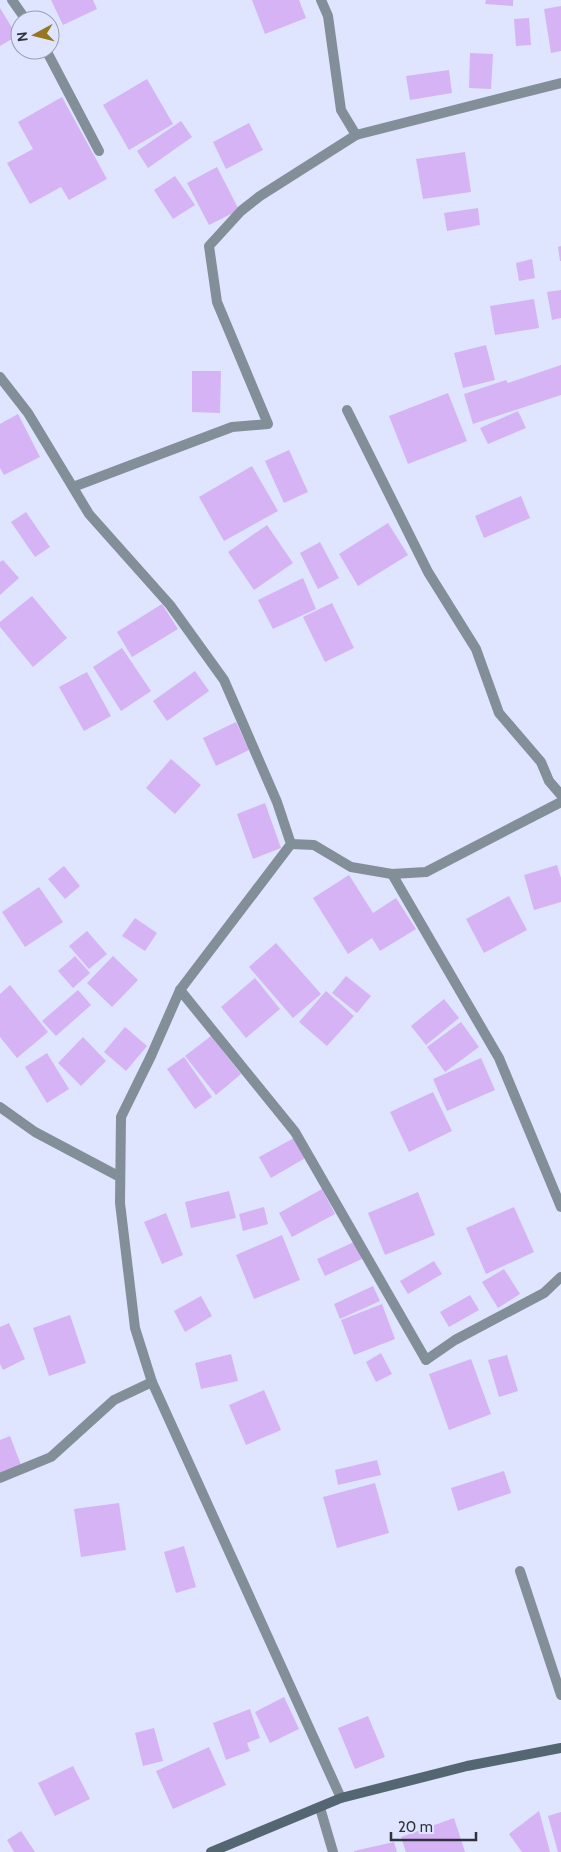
<svg xmlns="http://www.w3.org/2000/svg" width="561" height="1852" font-family="Cabin,sans-serif">
<style>
.building{fill:#d6b3f4}
.lines{fill:none;stroke-linecap:round;stroke-linejoin:round}
.lane{stroke:#838f98;stroke-width:10}
.street{stroke:#838f98;stroke-width:10}
.secondary{stroke:#546672;stroke-width:10}
</style>
<rect width="100%" height="100%" fill="#dfe5fe"/>
<g class="building">
<path d="M 51,0 L 93,0 L 97,9 L 63,25 Z"/>
<path d="M 252,0 L 299,0 L 306,18 L 265,34 Z"/>
<path d="M 486,0 L 513,0 L 513,6 L 485,4 Z"/>
<path d="M 561,6 L 561,51 L 551,53 L 544,9 Z"/>
<path d="M 0,8 L 17,36 L 0,46 Z"/>
<path d="M 529,18 L 531,45 L 516,46 L 514,19 Z"/>
<path d="M 470,53 L 493,54 L 491,89 L 469,88 Z"/>
<path d="M 449,70 L 452,93 L 410,100 L 406,76 Z"/>
<path d="M 147,79 L 173,124 L 129,150 L 103,105 Z"/>
<path d="M 62,97 L 107,179 L 69,200 L 61,187 L 30,204 L 7,163 L 33,149 L 18,122 Z"/>
<path d="M 181,121 L 192,137 L 148,168 L 137,151 Z"/>
<path d="M 249,123 L 263,150 L 226,169 L 213,142 Z"/>
<path d="M 465,152 L 471,192 L 423,199 L 416,159 Z"/>
<path d="M 217,167 L 239,210 L 209,225 L 187,183 Z"/>
<path d="M 175,176 L 195,205 L 173,219 L 154,190 Z"/>
<path d="M 478,208 L 480,225 L 447,231 L 444,213 Z"/>
<path d="M 561,246 L 561,261 L 560,261 L 558,247 Z"/>
<path d="M 532,259 L 535,278 L 519,281 L 516,263 Z"/>
<path d="M 561,290 L 561,318 L 552,320 L 547,292 Z"/>
<path d="M 534,299 L 539,328 L 495,335 L 490,306 Z"/>
<path d="M 486,345 L 495,380 L 463,388 L 454,353 Z"/>
<path d="M 561,365 L 561,395 L 473,424 L 464,394 L 506,380 L 508,383 Z"/>
<path d="M 192,371 L 221,371 L 220,413 L 192,412 Z"/>
<path d="M 448,393 L 467,441 L 408,464 L 389,416 Z"/>
<path d="M 518,411 L 526,428 L 488,444 L 480,428 Z"/>
<path d="M 18,414 L 40,457 L 4,475 L 0,468 L 0,424 Z"/>
<path d="M 289,450 L 308,492 L 284,503 L 265,461 Z"/>
<path d="M 252,466 L 278,511 L 224,541 L 199,497 Z"/>
<path d="M 521,496 L 530,518 L 484,538 L 475,516 Z"/>
<path d="M 26,512 L 50,547 L 35,557 L 11,522 Z"/>
<path d="M 388,523 L 408,555 L 358,586 L 339,554 Z"/>
<path d="M 267,525 L 293,563 L 254,590 L 228,552 Z"/>
<path d="M 320,542 L 339,578 L 318,589 L 300,553 Z"/>
<path d="M 3,560 L 19,578 L 0,595 L 0,562 Z"/>
<path d="M 303,578 L 316,609 L 273,629 L 258,600 Z"/>
<path d="M 32,596 L 67,638 L 33,667 L 0,627 L 0,622 Z"/>
<path d="M 332,603 L 354,648 L 325,662 L 303,617 Z"/>
<path d="M 162,604 L 178,629 L 132,657 L 117,632 Z"/>
<path d="M 122,648 L 151,691 L 121,711 L 93,667 Z"/>
<path d="M 195,671 L 209,691 L 167,721 L 153,701 Z"/>
<path d="M 87,672 L 111,716 L 84,731 L 59,687 Z"/>
<path d="M 236,722 L 249,750 L 216,766 L 203,738 Z"/>
<path d="M 171,759 L 201,785 L 175,814 L 146,788 Z"/>
<path d="M 265,803 L 281,848 L 253,859 L 237,814 Z"/>
<path d="M 557,865 L 561,878 L 561,902 L 534,910 L 524,875 Z"/>
<path d="M 64,866 L 80,886 L 65,899 L 48,879 Z"/>
<path d="M 349,875 L 373,913 L 396,898 L 416,929 L 380,951 L 372,938 L 348,954 L 313,898 Z"/>
<path d="M 39,887 L 63,922 L 25,947 L 2,912 Z"/>
<path d="M 509,896 L 527,930 L 484,953 L 466,919 Z"/>
<path d="M 135,918 L 157,933 L 145,951 L 122,936 Z"/>
<path d="M 87,931 L 107,954 L 89,969 L 69,946 Z"/>
<path d="M 276,943 L 321,994 L 293,1018 L 249,967 Z"/>
<path d="M 75,956 L 90,973 L 73,988 L 58,971 Z"/>
<path d="M 113,956 L 138,980 L 112,1007 L 87,983 Z"/>
<path d="M 346,976 L 371,996 L 357,1013 L 332,993 Z"/>
<path d="M 255,978 L 280,1009 L 246,1038 L 221,1007 Z"/>
<path d="M 10,985 L 48,1032 L 17,1058 L 0,1037 L 0,994 Z"/>
<path d="M 78,990 L 91,1005 L 56,1036 L 42,1021 Z"/>
<path d="M 326,991 L 354,1016 L 327,1046 L 299,1022 Z"/>
<path d="M 444,999 L 459,1018 L 426,1045 L 411,1026 Z"/>
<path d="M 461,1022 L 479,1047 L 445,1072 L 427,1047 Z"/>
<path d="M 125,1027 L 147,1046 L 126,1071 L 104,1052 Z"/>
<path d="M 211,1036 L 241,1074 L 216,1095 L 185,1056 Z"/>
<path d="M 83,1037 L 106,1061 L 81,1086 L 58,1063 Z"/>
<path d="M 47,1053 L 69,1089 L 47,1103 L 25,1067 Z"/>
<path d="M 184,1057 L 212,1097 L 195,1109 L 167,1069 Z"/>
<path d="M 481,1058 L 495,1090 L 447,1111 L 433,1079 Z"/>
<path d="M 433,1092 L 452,1131 L 409,1152 L 390,1112 Z"/>
<path d="M 296,1137 L 307,1157 L 271,1178 L 259,1157 Z"/>
<path d="M 322,1189 L 335,1214 L 292,1237 L 279,1213 Z"/>
<path d="M 229,1191 L 236,1218 L 191,1228 L 185,1202 Z"/>
<path d="M 418,1192 L 435,1235 L 385,1255 L 368,1213 Z"/>
<path d="M 264,1207 L 268,1224 L 243,1231 L 239,1214 Z"/>
<path d="M 514,1207 L 534,1252 L 486,1274 L 466,1228 Z"/>
<path d="M 166,1213 L 183,1255 L 162,1264 L 144,1222 Z"/>
<path d="M 282,1235 L 300,1280 L 254,1299 L 236,1255 Z"/>
<path d="M 356,1241 L 364,1258 L 325,1276 L 317,1259 Z"/>
<path d="M 434,1261 L 442,1274 L 408,1294 L 400,1281 Z"/>
<path d="M 504,1269 L 520,1294 L 498,1308 L 482,1282 Z"/>
<path d="M 373,1286 L 380,1301 L 340,1319 L 334,1304 Z"/>
<path d="M 470,1295 L 479,1310 L 449,1327 L 440,1312 Z"/>
<path d="M 201,1296 L 212,1316 L 185,1332 L 174,1311 Z"/>
<path d="M 382,1304 L 395,1339 L 354,1355 L 341,1320 Z"/>
<path d="M 70,1315 L 86,1363 L 49,1376 L 33,1328 Z"/>
<path d="M 9,1323 L 25,1359 L 3,1370 L 0,1364 L 0,1327 Z"/>
<path d="M 381,1353 L 392,1374 L 376,1382 L 366,1362 Z"/>
<path d="M 231,1354 L 238,1381 L 201,1389 L 195,1363 Z"/>
<path d="M 507,1355 L 518,1391 L 499,1397 L 488,1360 Z"/>
<path d="M 471,1359 L 491,1414 L 449,1430 L 429,1374 Z"/>
<path d="M 264,1390 L 281,1430 L 246,1445 L 229,1405 Z"/>
<path d="M 10,1436 L 21,1465 L 0,1473 L 0,1440 Z"/>
<path d="M 377,1460 L 381,1475 L 338,1485 L 335,1470 Z"/>
<path d="M 504,1471 L 511,1493 L 458,1511 L 451,1488 Z"/>
<path d="M 375,1483 L 389,1533 L 337,1548 L 323,1497 Z"/>
<path d="M 119,1503 L 126,1550 L 81,1557 L 74,1509 Z"/>
<path d="M 184,1546 L 196,1587 L 176,1593 L 164,1552 Z"/>
<path d="M 284,1697 L 299,1729 L 270,1743 L 255,1712 Z"/>
<path d="M 250,1709 L 260,1738 L 247,1743 L 250,1751 L 226,1760 L 213,1723 Z"/>
<path d="M 368,1716 L 385,1757 L 355,1769 L 338,1728 Z"/>
<path d="M 154,1728 L 163,1761 L 143,1766 L 135,1733 Z"/>
<path d="M 209,1747 L 226,1785 L 173,1809 L 156,1771 Z"/>
<path d="M 73,1766 L 90,1799 L 55,1816 L 38,1783 Z"/>
<path d="M 539,1811 L 550,1852 L 522,1852 L 509,1834 Z"/>
<path d="M 561,1812 L 561,1852 L 558,1852 L 548,1816 Z"/>
<path d="M 454,1818 L 465,1852 L 406,1852 L 401,1837 Z"/>
<path d="M 21,1831 L 35,1852 L 14,1852 L 7,1840 Z"/>
<path d="M 394,1842 L 397,1852 L 354,1852 L 354,1851 Z"/>
</g>
<g class="lines">
<path class="lane" d="M 426,1360 L 455,1340 L 544,1293 L 561,1277"/>
<g class="street">
<path d="M 12,0 L 26,20"/>
<path d="M 321,0 L 328,16 L 341,110 L 356,135 L 561,83"/>
<path d="M 46,50 L 99,151"/>
<path d="M 0,377 L 28,413 L 89,514 L 170,605 L 224,680 L 277,802 L 291,844 L 180,990 L 151,1056 L 121,1117 L 120,1203 L 135,1328 L 152,1382 L 341,1798"/>
<path d="M 347,410 L 428,572 L 476,649 L 499,713 L 541,762 L 549,781 L 561,795"/>
<path d="M 73,487 L 232,427 L 268,424 L 217,302 L 209,246 L 241,211 L 260,196 L 356,135"/>
<path d="M 291,844 L 314,845 L 351,867 L 392,874 L 426,872 L 561,802"/>
<path d="M 392,874 L 499,1058 L 561,1207"/>
<path d="M 180,990 L 295,1132 L 426,1360"/>
<path d="M 0,1107 L 35,1132 L 120,1177"/>
<path d="M 0,1478 L 51,1457 L 114,1400 L 152,1382"/>
<path d="M 520,1571 L 561,1695"/>
<path d="M 320,1808 L 333,1852"/>
</g>
<path class="secondary" d="M 211,1852 L 341,1798 L 467,1766 L 561,1748"/>
</g>
<g transform="translate(35 35) rotate(263)"><circle r="24" fill="#dfe5fe" stroke="#999eb2"/>
<path d="M0-4L9 19L0 12L-9 19Z" fill="#96761e"/>
<text y="-8" font-size="14" font-weight="bold" text-anchor="middle" fill="#30333f">N</text>
</g>
<path d="M391 1832v8h85v-8" fill="none" stroke="#30333f" stroke-width="2.5"/>
<text x="398" y="1832" font-size="15" fill="#30333f" stroke="#dfe5fe" stroke-width="4" paint-order="stroke">20 m</text>
</svg>
